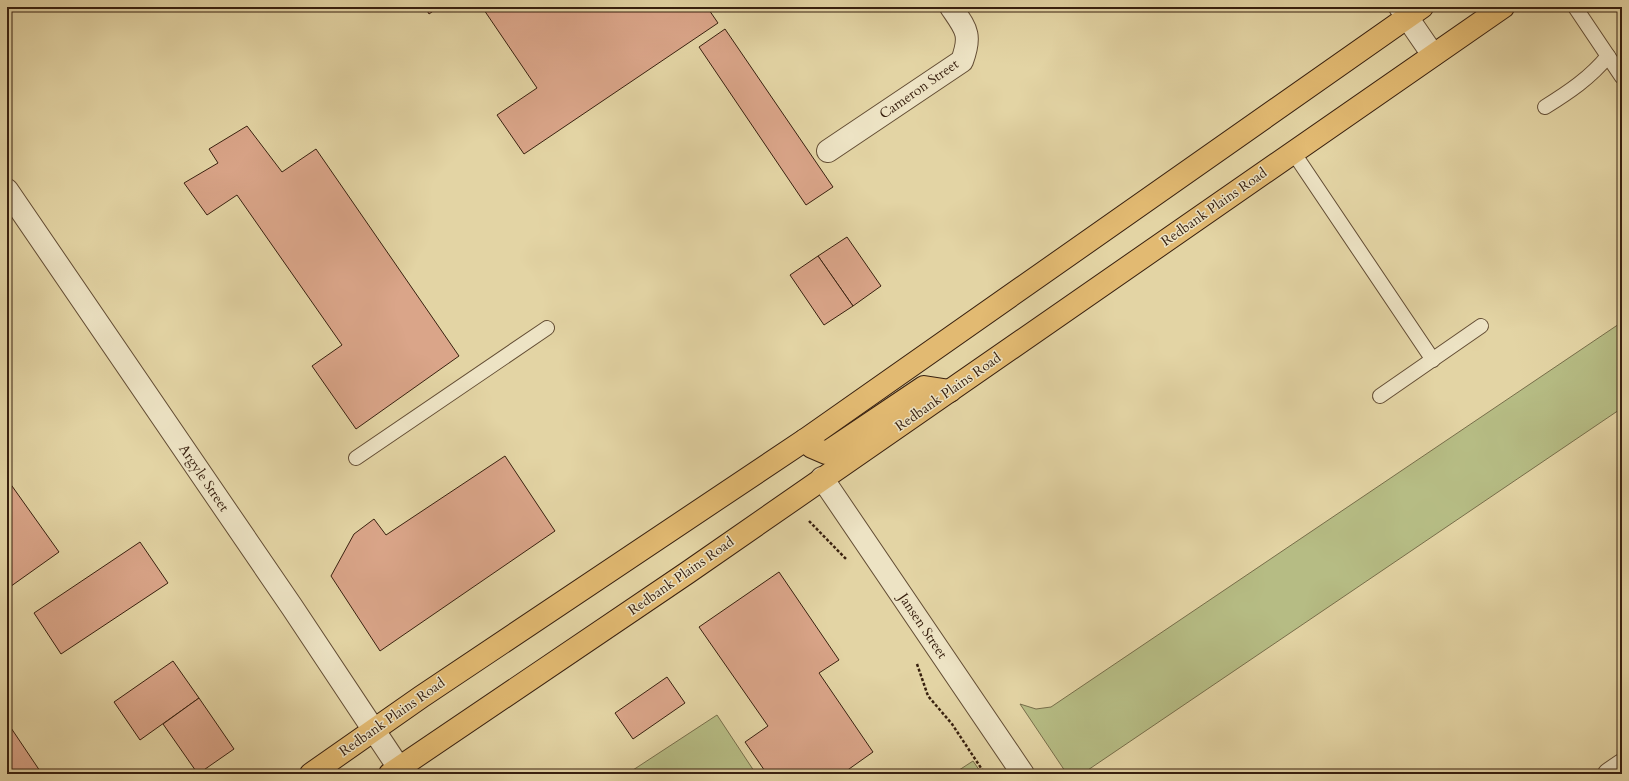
<svg xmlns="http://www.w3.org/2000/svg" width="1629" height="781" font-family="Cardo,serif">
<style>
.green{fill:#b6bc84;stroke:#776e4a}
.building{fill:#daa589;stroke:#38200f}
.lines{fill:none;stroke-linecap:round;stroke-linejoin:round}
.lane-casing{stroke:#634d34;stroke-width:16}
.street-casing{stroke:#634d34;stroke-width:24}
.primary-casing{stroke:#38200f;stroke-width:24}
.path{stroke:#38200f;stroke-width:2.5;stroke-dasharray:3 2;stroke-linecap:butt}
.lane{stroke:#ede3c4;stroke-width:14}
.street{stroke:#ede3c4;stroke-width:22}
.primary{stroke:#e2ba72;stroke-width:22}
.labels{text-anchor:middle;dominant-baseline:central;stroke-width:3;stroke-linejoin:round;paint-order:stroke}
.street-label{font-size:14px;fill:#38200f;stroke:#ede3c4}
</style>
<rect width="100%" height="100%" fill="#e3d4a4"/>
<filter id="stains"><feTurbulence type="fractalNoise" baseFrequency=".005" numOctaves="4"/><feColorMatrix values="0 0 0 0 .2 0 0 0 0 .09 0 0 0 0 .02 0 0 0 .5 -.17"/></filter>
<radialGradient id="worn" r=".72"><stop offset=".6" stop-color="#630" stop-opacity="0"/><stop offset="1" stop-color="#630" stop-opacity=".3"/></radialGradient>
<g class="green">
<path d="M 1622,322 L 1622,408 L 1082,774 L 1067,774 L 1020,704 L 1036,709 L 1051,707 Z"/>
<path d="M 717,715 L 756,774 L 636,774 L 633,770 Z"/>
<path d="M 973,761 L 982,774 L 953,774 Z"/>
</g>
<g class="building">
<path d="M 425,7 L 439,7 L 429,14 Z"/>
<path d="M 482,7 L 707,7 L 718,23 L 524,154 L 497,115 L 537,88 Z"/>
<path d="M 725,29 L 833,187 L 806,205 L 699,47 Z"/>
<path d="M 247,126 L 282,172 L 316,149 L 459,356 L 356,429 L 312,366 L 342,345 L 237,195 L 207,215 L 184,183 L 218,163 L 209,149 Z"/>
<path d="M 847,237 L 881,286 L 853,306 L 818,256 Z"/>
<path d="M 818,256 L 853,306 L 824,325 L 790,275 Z"/>
<path d="M 505,456 L 555,531 L 380,651 L 331,576 L 354,534 L 374,519 L 386,535 Z"/>
<path d="M 7,479 L 59,552 L 7,589 Z"/>
<path d="M 140,542 L 168,583 L 61,654 L 34,613 Z"/>
<path d="M 779,572 L 839,660 L 819,673 L 873,752 L 842,774 L 767,774 L 745,742 L 768,726 L 699,627 Z"/>
<path d="M 173,661 L 199,698 L 140,740 L 114,702 Z"/>
<path d="M 667,677 L 685,703 L 633,739 L 615,713 Z"/>
<path d="M 199,698 L 234,749 L 198,774 L 163,724 Z"/>
<path d="M 7,722 L 42,774 L 7,774 Z"/>
</g>
<g class="lines">
<defs>
<g id="lane">
<path d="M 1575,7 L 1622,77"/>
<path d="M 1545,107 C 1569,92 1590,78 1608,56"/>
<path d="M 1293,152 L 1433,360"/>
<path d="M 1380,396 L 1481,326"/>
<path d="M 356,458 L 547,328"/>
</g>
<g id="street">
<path d="M 1400,7 L 1433,55"/>
<path d="M 828,151 L 962,61 C 972,34 966,29 951,7"/>
<path d="M 7,190 L 292,607 L 399,768"/>
<path d="M 822,478 L 1023,774"/>
<path d="M 1609,774 L 1622,765"/>
</g>
<g id="primary">
<path d="M 805,440 L 812,447 L 826,453 L 924,387 L 950,391"/>
<path d="M 311,774 L 421,697 L 805,440 L 1422,7"/>
<path d="M 390,774 L 687,573 L 1503,7"/>
</g>
</defs>
<use href="#lane" class="lane-casing"/>
<use href="#street" class="street-casing"/>
<use href="#primary" class="primary-casing"/>
<g class="path">
<path d="M 809,521 L 846,559"/>
<path d="M 917,664 L 928,696 L 952,724 L 985,774"/>
</g>
<use href="#lane" class="lane"/>
<use href="#street" class="street"/>
<use href="#primary" class="primary"/>
</g>
<g class="labels">
<g class="street-label">
<text transform="translate(919 89) rotate(-35)">Cameron Street</text>
<text transform="translate(1214 207) rotate(-35)">Redbank Plains Road</text>
<text transform="translate(948 392) rotate(-35)">Redbank Plains Road</text>
<text transform="translate(204 478) rotate(56)">Argyle Street</text>
<text transform="translate(681 576) rotate(-35)">Redbank Plains Road</text>
<text transform="translate(923 626) rotate(56)">Jansen Street</text>
<text transform="translate(392 717) rotate(-35)">Redbank Plains Road</text>
</g>
</g>
<rect width="1629" height="781" fill="none" stroke="#e3d4a4" stroke-width="24"/>
<rect x="8" y="8" width="1613" height="765" fill="none" stroke="#38200f" stroke-width="2"/>
<rect x="12" y="12" width="1605" height="757" fill="none" stroke="#38200f"/>
<rect width="100%" height="100%" filter="url(#stains)"/>
<rect width="100%" height="100%" fill="url(#worn)"/>
</svg>
